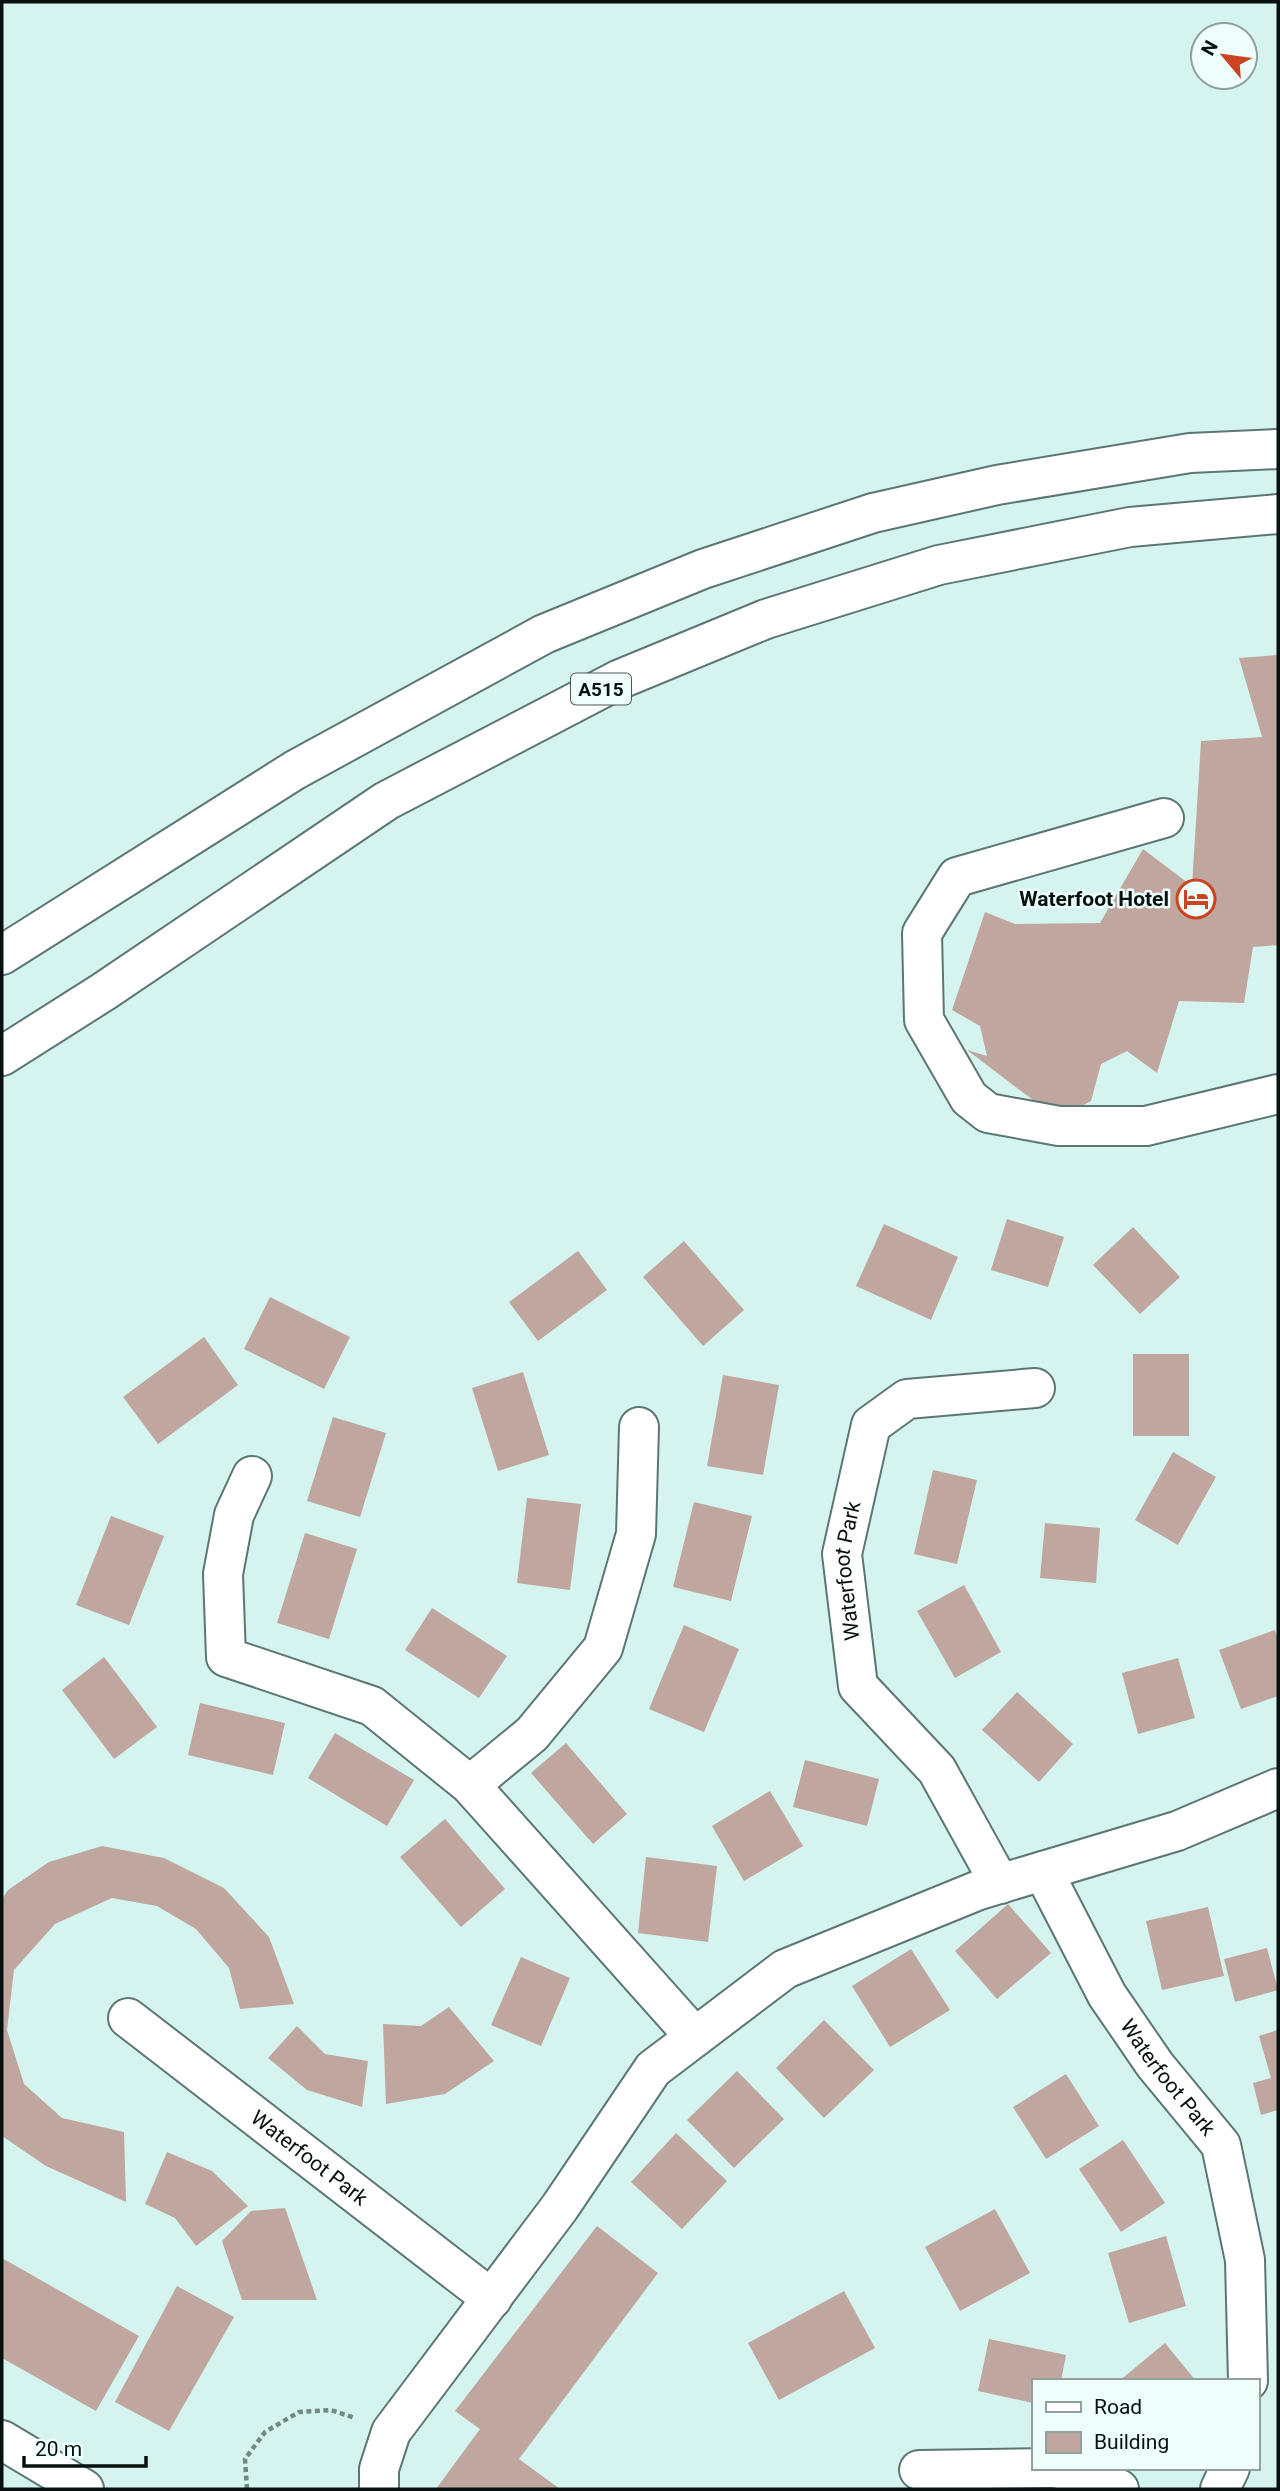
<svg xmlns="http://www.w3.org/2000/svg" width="1280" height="2491" font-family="Roboto,sans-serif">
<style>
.building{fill:#bfa69f}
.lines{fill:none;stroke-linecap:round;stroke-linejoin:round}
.minor-casing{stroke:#5c7673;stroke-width:42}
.highway-casing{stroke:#5c7673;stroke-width:42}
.path{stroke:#738784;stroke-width:4.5;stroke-dasharray:5 3.5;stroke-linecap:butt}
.minor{stroke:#fff;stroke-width:38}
.highway{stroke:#fff;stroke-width:38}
.labels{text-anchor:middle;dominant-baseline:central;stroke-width:5;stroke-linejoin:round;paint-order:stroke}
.shield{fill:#edfefb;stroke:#4c5856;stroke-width:2}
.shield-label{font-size:19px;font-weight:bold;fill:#071110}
.poi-label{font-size:21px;font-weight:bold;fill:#071110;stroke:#edfefb;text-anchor:end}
.street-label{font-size:21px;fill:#071110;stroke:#edfefb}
</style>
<rect width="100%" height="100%" fill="#d6f4ef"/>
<g class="building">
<path d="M 1278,655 L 1278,945 L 1253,947 L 1244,1003 L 1179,1001 L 1157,1073 L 1127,1051 L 1101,1064 L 1091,1101 L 1058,1119 L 967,1050 L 987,1056 L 980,1026 L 952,1010 L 985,912 L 1015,924 L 1100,923 L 1143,849 L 1192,886 L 1201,741 L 1262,737 L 1239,658 Z"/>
<path d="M 1007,1219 L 1064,1237 L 1048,1287 L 991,1270 Z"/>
<path d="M 884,1224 L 958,1257 L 931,1320 L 856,1286 Z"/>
<path d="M 1133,1227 L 1180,1277 L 1140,1314 L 1093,1265 Z"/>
<path d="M 684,1241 L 744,1310 L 703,1346 L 643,1277 Z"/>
<path d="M 578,1251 L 607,1290 L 538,1341 L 509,1302 Z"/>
<path d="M 270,1297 L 350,1337 L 324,1389 L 244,1349 Z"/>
<path d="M 204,1337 L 238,1385 L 158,1444 L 123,1397 Z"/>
<rect x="1133" y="1354" width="56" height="82"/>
<path d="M 523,1372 L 549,1455 L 498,1471 L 472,1388 Z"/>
<path d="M 723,1375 L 779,1385 L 763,1475 L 707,1466 Z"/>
<path d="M 333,1417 L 386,1433 L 360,1517 L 307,1501 Z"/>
<path d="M 1173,1452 L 1216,1477 L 1178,1545 L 1135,1520 Z"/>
<path d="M 933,1470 L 977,1480 L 957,1564 L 914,1554 Z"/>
<path d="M 527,1498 L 581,1504 L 570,1590 L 517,1583 Z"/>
<path d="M 694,1502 L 752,1516 L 731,1601 L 673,1587 Z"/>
<path d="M 111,1516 L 164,1536 L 129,1625 L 76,1605 Z"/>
<path d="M 1045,1523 L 1100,1528 L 1096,1583 L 1040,1578 Z"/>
<path d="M 305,1533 L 357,1549 L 329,1639 L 277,1623 Z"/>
<path d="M 964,1585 L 1001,1652 L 955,1678 L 917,1611 Z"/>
<path d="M 432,1608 L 507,1656 L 479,1698 L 405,1650 Z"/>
<path d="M 684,1625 L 739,1649 L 704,1732 L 649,1709 Z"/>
<path d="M 1275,1630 L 1278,1640 L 1278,1696 L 1241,1709 L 1219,1650 Z"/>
<path d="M 104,1657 L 157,1727 L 114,1759 L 62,1690 Z"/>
<path d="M 1178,1658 L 1195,1718 L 1138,1734 L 1122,1673 Z"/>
<path d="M 1017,1692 L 1073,1744 L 1039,1782 L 982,1730 Z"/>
<path d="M 200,1703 L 285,1723 L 273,1775 L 188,1755 Z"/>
<path d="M 335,1733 L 414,1780 L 387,1826 L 308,1778 Z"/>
<path d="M 566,1743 L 627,1814 L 593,1844 L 531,1773 Z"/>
<path d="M 805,1760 L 879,1779 L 867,1826 L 793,1807 Z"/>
<path d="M 770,1791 L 803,1846 L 744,1881 L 712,1826 Z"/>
<path d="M 445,1819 L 505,1889 L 461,1927 L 400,1857 Z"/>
<path d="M 102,1846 L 164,1858 L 224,1888 L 269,1937 L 294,2004 L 240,2009 L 229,1968 L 196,1929 L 157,1906 L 112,1898 L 55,1924 L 14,1970 L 7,2030 L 24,2084 L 62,2118 L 124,2132 L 126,2202 L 46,2166 L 2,2136 L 2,1899 L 8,1890 L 49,1862 Z"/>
<path d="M 646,1857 L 717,1866 L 708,1942 L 638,1933 Z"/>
<path d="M 1008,1904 L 1051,1953 L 997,1999 L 955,1951 Z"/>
<path d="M 1208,1907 L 1224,1976 L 1162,1990 L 1146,1921 Z"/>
<path d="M 1267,1948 L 1278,1990 L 1235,2002 L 1224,1959 Z"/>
<path d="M 911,1949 L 950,2010 L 890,2047 L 852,1986 Z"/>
<path d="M 521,1957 L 570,1978 L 541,2046 L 491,2025 Z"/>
<path d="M 449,2007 L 494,2061 L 445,2094 L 386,2104 L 383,2024 L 421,2026 Z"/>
<path d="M 824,2020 L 874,2070 L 824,2118 L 776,2068 Z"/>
<path d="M 297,2026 L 325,2054 L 368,2061 L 362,2107 L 307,2090 L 268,2058 Z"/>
<path d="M 1278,2030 L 1278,2110 L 1261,2115 L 1253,2083 L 1271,2078 L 1259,2036 Z"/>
<path d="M 737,2071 L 784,2119 L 734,2168 L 687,2120 Z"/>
<path d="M 1066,2074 L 1099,2126 L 1046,2159 L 1013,2107 Z"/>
<path d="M 676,2133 L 727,2181 L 682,2229 L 631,2182 Z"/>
<path d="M 1123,2140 L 1165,2203 L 1121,2232 L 1079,2169 Z"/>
<path d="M 167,2152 L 212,2171 L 248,2206 L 196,2246 L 175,2218 L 145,2204 Z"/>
<path d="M 285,2208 L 317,2300 L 242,2300 L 222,2241 L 251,2211 Z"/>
<path d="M 995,2209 L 1030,2273 L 960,2311 L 925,2247 Z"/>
<path d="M 597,2226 L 658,2273 L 519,2459 L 560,2489 L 436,2489 L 480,2429 L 455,2411 Z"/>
<path d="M 1166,2236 L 1186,2306 L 1129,2323 L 1108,2253 Z"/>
<path d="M 2,2258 L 139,2336 L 96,2411 L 2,2358 Z"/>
<path d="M 177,2286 L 234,2317 L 169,2431 L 115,2402 Z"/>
<path d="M 844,2291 L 875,2348 L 779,2400 L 748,2343 Z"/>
<path d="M 989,2339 L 1066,2355 L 1061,2381 L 1033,2381 L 1033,2403 L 978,2391 Z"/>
<path d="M 1165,2343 L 1196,2381 L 1119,2381 Z"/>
</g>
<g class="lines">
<defs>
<g id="minor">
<path d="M 1164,818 L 957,877 L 922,933 L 924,1020 L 969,1098 L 988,1113 L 1059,1126 L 1146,1126 L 1278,1094"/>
<path d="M 252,1476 L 234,1515 L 223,1574 L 226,1657 L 372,1706 L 470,1785 L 695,2037"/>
<path d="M 470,1785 L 532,1734 L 603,1648 L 636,1534 L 639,1427"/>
<path id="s1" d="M 1043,1871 L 1107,1995 L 1155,2065 L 1221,2145 L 1245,2260 L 1248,2381"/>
<path id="s2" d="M 1000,1884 L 937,1770 L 858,1686 L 842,1554 L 871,1425 L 907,1399 L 1035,1388"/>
<path id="s3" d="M 128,2018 L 492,2299"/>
<path d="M 2,2440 L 84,2489"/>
<path d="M 1056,2468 L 1119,2489"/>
<path d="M 919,2470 L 1055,2468"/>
<path d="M 379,2489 L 379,2469 L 391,2432 L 560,2207 L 653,2069 L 785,1969 L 979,1890 L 1177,1831 L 1278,1788"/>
<path d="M 1220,2489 L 1230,2468"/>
</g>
<g id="highway">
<path d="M 2,955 L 295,770 L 544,634 L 703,569 L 873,513 L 997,485 L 1190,453 L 1278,449"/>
<path d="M 2,1056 L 103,992 L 386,801 L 618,680 L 766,619 L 939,565 L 1130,527 L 1278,514"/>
</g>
</defs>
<use href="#minor" class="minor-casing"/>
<use href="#highway" class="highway-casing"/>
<path class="path" d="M 247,2489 L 245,2459 L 265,2432 L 299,2412 L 331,2410 L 355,2418"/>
<use href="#minor" class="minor"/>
<use href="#highway" class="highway"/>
</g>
<defs>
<symbol id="hotel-ring" viewBox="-11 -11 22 22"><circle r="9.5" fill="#edfefb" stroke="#cc431f" stroke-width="1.5"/><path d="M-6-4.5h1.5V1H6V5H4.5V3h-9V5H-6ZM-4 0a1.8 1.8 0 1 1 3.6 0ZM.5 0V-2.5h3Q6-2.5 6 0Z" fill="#cc431f"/></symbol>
</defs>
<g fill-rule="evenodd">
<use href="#hotel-ring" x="1174" y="877" width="44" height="44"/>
</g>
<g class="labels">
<rect class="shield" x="571" y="673.5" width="60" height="31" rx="5"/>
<g class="shield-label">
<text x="601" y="689">A515</text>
</g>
<g class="poi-label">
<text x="1169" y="899">Waterfoot Hotel</text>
</g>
<g class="street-label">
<text stroke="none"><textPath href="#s2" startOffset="362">Waterfoot Park</textPath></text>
<text stroke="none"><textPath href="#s1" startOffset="242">Waterfoot Park</textPath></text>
<text stroke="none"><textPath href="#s3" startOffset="229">Waterfoot Park</textPath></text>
</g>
</g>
<rect width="1280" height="2491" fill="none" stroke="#071110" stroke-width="7"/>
<rect x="1032" y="2379" width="228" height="91" fill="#edfefb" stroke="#919f9d" stroke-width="2"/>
<rect x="1046" y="2402" width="35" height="10" fill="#ffffff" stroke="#919f9d" stroke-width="2"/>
<text x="1094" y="2414" font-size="21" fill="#071110">Road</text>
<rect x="1046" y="2432" width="35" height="21" fill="#bfa69f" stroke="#919f9d" stroke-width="2"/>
<text x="1094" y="2449" font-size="21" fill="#071110">Building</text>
<g transform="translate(1224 56) rotate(299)"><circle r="33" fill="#edfefb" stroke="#919f9d" stroke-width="2"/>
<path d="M0-5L12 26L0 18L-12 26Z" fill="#cc431f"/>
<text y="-10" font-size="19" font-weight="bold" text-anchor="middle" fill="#071110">N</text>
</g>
<path d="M24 2456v10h122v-10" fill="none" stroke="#071110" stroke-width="3.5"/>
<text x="35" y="2456" font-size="21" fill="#071110" stroke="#edfefb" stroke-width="5" paint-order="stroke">20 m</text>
</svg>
